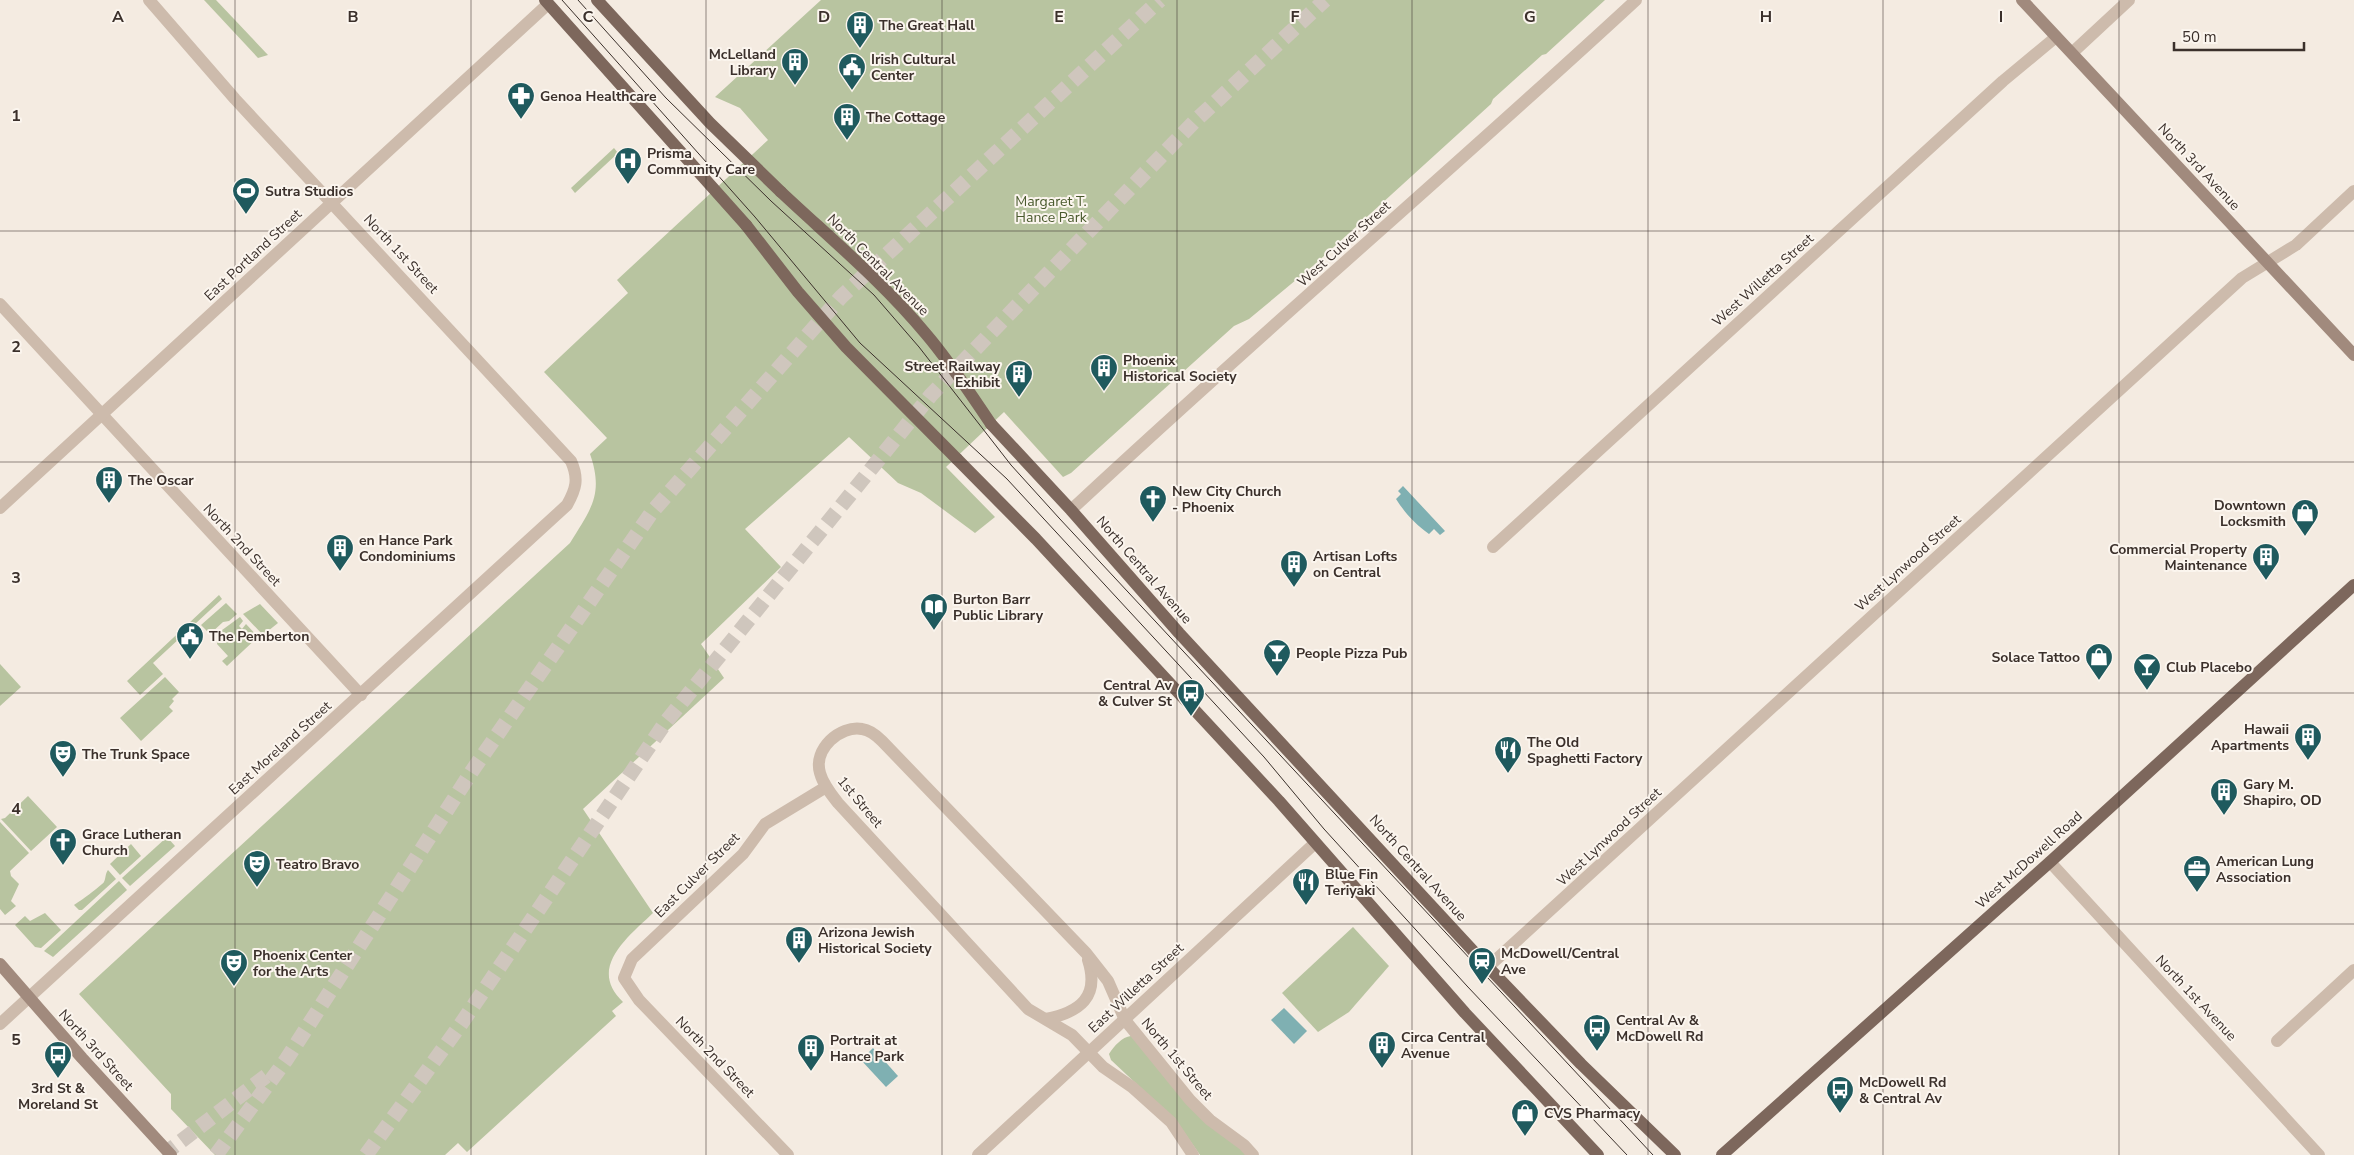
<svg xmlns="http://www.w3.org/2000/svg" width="2354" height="1155" font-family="'Nunito Sans',sans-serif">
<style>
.green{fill:#b8c4a0}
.water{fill:#7fb0b2}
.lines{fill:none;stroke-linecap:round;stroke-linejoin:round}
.highway-tunnel{stroke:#cfc6bd;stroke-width:15;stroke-dasharray:15 8;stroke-linecap:butt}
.street{stroke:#cdbbac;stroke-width:12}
.secondary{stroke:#a18a7d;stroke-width:12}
.primary{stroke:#7d675c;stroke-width:12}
.tram{stroke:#3b302b;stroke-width:1}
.primary-bridge{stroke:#7d675c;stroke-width:12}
.grid{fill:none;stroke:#3b302b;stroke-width:1;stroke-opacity:0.55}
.labels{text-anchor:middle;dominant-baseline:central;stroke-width:4;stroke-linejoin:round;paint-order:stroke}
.poi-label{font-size:14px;font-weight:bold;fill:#3b302b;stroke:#fbf5ee;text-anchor:start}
.street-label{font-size:14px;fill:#3b302b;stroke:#fbf5ee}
.park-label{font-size:14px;fill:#4a5a2e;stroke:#fbf5ee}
.grid-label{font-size:16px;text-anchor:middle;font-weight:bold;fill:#3b302b;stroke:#fbf5ee;stroke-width:4;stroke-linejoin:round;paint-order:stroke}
</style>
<rect width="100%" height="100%" fill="#f4ebe1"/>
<g class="green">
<path d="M 204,0 L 216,0 L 268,55 L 258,58 Z"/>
<path d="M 821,0 L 1605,0 L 1546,54 L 1542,55 L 1493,99 L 1491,104 L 1314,265 L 1249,319 L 1234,326 L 1071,473 L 1063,477 L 1004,412 L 946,467 L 995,517 L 975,533 L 921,493 L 898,483 L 849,437 L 745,529 L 781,567 L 701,644 L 724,678 L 583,809 L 653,913 C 628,937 587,968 623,1002 L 612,1011 L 616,1016 L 467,1152 L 458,1143 L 445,1155 L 215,1155 L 171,1109 L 171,1094 L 79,994 L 570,543 C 591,509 604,494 590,454 L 607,438 L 544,372 L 628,293 L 617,280 L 768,140 L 740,108 L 715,97 Z"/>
<path d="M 614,148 L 618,153 L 575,193 L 571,188 Z"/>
<path d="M 219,595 L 222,599 L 153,663 L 163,674 L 140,695 L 127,681 Z"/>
<path d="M 226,603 L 237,614 L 229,621 L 223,622 L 210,634 L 201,625 Z"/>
<path d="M 260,604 L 278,623 L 263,635 L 243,614 Z"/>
<path d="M 240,617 L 243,621 L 239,626 L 242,629 L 246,624 L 258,637 L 227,666 L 222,661 L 228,656 L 217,644 L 218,633 Z"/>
<path d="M 0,664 L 21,687 L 0,706 Z"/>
<path d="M 165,677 L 179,692 L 172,699 L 174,701 L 169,707 L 173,711 L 141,741 L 120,718 Z"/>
<path d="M 28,796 L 57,827 L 31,851 L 1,819 L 5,818 Z"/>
<path d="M 0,822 L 29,853 L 10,871 L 11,876 L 19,884 L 11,901 L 16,906 L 5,915 L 0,909 Z"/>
<path d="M 167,837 L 175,846 L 130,886 L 122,878 Z"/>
<path d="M 131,844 L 141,856 L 120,875 L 110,864 Z"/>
<path d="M 108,870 L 116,879 L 82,910 L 79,910 L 74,905 C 79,902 101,886 104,882 C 106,878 105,874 108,870 Z"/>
<path d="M 119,881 L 127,890 L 53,957 L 44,951 Z"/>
<path d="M 45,913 L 61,930 L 41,948 L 35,947 L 15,925 L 25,916 L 30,921 Z"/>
<path d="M 1353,927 L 1389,966 L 1349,1012 L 1318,1032 L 1282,993 Z"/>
<path d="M 1131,1036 L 1248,1155 L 1200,1155 L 1177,1122 L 1111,1060 L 1109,1054 C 1114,1046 1122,1037 1131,1036 Z"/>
</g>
<g class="water">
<path d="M 1403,486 L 1445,531 L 1440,535 L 1434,529 L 1429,534 C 1415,524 1405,513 1396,499 L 1401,494 L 1398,491 Z"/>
<path d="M 1284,1008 L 1307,1031 L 1294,1044 L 1271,1020 Z"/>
<path d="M 873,1048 L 898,1076 L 886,1087 L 861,1060 Z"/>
</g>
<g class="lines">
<g class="highway-tunnel">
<path d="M 163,1155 L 270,1073"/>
<path d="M 216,1155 L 286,1060 L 472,771 L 652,512 L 841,297 L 1160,0"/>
<path d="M 366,1155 L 461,1024 L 665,723 L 931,395 L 1194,122 L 1325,0"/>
</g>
<g class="street">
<path d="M 2072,53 L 2129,0"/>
<path d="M 0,304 L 361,695"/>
<path d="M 0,508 L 548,4"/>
<path d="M 1071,510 C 1256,337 1450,172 1636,0"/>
<path d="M 1493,547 L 2003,81 L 2056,37"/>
<path d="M 2050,862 L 2319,1155"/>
<path d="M 1488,967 L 2242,278 L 2296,245 L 2354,191"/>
<path d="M 1046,1019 C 1080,1012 1100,997 1088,960"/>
<path d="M 0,1024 L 567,505 C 576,489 579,479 571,461 L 235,99 L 149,0"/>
<path d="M 2277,1041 L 2354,970"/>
<path d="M 788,1155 L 639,1000 L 624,978 L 632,959 L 743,854 L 765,824 L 826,787"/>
<path d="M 978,1155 L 1314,844"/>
<path d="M 1193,1155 L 1171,1122 L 1132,1087 L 1103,1067 L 1072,1035 L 1028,1009 L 838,803 C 831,794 823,784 820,773 C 813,749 840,725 862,729 C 870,730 877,736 882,741 L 1086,953 L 1108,981 L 1125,1020 L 1190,1100 L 1210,1120 L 1244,1145 L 1253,1155"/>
</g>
<g class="secondary">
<path d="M 2022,0 L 2354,355"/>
<path d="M 0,964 L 82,1058 L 171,1155"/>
</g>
<g class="primary">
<path d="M 545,0 L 746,225"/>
<path d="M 597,0 L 710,123 L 781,192"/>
<path d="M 991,424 L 1071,510 L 1179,633 L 1488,967 L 1581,1064 L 1675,1155"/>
<path d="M 957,459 L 1036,539 L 1279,801 L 1465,1013 L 1598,1155"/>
<path d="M 1722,1155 L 2050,862 L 2354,585"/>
</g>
<g class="tram">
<path d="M 562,0 L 755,217 L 860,343 L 1007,479 L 1264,757 L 1324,829 L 1467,986 L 1627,1155"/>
<path d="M 578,0 L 666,98 L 771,201 L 874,295 L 919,347 L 1011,465 L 1059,518 L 1653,1155"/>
</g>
<g class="primary-bridge">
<path d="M 781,192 C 830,238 883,282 926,334 C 950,362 970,393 991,424"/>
<path d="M 746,225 L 798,292 L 846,347 L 957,459"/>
</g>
</g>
<path class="grid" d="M 235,0 L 235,1155M 471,0 L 471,1155M 706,0 L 706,1155M 942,0 L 942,1155M 1177,0 L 1177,1155M 1412,0 L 1412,1155M 1648,0 L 1648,1155M 1883,0 L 1883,1155M 2119,0 L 2119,1155M 0,231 L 2354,231M 0,462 L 2354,462M 0,693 L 2354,693M 0,924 L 2354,924"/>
<defs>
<symbol id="building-pin" viewBox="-11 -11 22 30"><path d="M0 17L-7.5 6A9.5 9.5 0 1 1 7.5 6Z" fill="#1f5a5e" stroke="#fbf5ee"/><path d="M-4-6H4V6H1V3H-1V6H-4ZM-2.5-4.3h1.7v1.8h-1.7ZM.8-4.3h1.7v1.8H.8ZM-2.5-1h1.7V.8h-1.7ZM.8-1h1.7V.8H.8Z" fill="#fff"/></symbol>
<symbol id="civic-pin" viewBox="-11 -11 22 30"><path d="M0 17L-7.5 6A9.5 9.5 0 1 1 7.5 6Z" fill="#1f5a5e" stroke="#fbf5ee"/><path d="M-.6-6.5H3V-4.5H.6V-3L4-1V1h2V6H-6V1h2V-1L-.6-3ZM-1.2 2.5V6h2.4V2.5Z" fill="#fff"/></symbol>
<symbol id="pharmacy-pin" viewBox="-11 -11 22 30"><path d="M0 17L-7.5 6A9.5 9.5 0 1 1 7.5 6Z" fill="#1f5a5e" stroke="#fbf5ee"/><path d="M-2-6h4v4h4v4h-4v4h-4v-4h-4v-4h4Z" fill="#fff"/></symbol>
<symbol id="hospital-pin" viewBox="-11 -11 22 30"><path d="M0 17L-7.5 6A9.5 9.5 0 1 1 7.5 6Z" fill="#1f5a5e" stroke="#fbf5ee"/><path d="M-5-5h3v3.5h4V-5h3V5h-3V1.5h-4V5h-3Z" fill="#fff"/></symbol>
<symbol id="stadium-pin" viewBox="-11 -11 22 30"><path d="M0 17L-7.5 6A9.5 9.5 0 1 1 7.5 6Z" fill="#1f5a5e" stroke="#fbf5ee"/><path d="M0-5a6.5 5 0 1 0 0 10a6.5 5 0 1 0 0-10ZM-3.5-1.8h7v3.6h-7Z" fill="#fff"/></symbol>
<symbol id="church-pin" viewBox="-11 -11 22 30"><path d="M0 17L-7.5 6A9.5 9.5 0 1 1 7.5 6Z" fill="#1f5a5e" stroke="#fbf5ee"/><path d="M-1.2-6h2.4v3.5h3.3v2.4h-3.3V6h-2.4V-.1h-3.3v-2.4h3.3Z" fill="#fff"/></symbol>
<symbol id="shop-pin" viewBox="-11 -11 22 30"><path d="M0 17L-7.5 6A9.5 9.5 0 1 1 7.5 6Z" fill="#1f5a5e" stroke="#fbf5ee"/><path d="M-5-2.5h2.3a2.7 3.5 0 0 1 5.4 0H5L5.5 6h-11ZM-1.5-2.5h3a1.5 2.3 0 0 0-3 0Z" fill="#fff"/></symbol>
<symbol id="library-pin" viewBox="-11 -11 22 30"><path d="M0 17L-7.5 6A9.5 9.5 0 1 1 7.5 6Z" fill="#1f5a5e" stroke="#fbf5ee"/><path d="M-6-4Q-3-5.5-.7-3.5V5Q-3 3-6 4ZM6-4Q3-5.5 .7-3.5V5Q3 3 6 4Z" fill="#fff"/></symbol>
<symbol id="bar-pin" viewBox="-11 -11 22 30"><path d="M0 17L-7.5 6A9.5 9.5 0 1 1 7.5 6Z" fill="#1f5a5e" stroke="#fbf5ee"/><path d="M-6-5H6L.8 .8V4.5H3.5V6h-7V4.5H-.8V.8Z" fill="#fff"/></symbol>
<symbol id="bus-pin" viewBox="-11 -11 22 30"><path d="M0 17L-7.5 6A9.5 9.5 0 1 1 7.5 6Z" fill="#1f5a5e" stroke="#fbf5ee"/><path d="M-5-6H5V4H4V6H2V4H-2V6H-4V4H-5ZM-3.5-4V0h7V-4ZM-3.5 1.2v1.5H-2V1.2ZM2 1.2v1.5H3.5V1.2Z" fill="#fff"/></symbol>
<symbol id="restaurant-pin" viewBox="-11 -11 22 30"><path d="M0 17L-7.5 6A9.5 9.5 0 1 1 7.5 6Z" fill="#1f5a5e" stroke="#fbf5ee"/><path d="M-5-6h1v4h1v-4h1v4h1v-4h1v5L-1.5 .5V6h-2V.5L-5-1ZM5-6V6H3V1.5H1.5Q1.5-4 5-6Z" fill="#fff"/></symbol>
<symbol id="theatre-pin" viewBox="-11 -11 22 30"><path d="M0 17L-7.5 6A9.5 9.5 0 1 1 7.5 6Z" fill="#1f5a5e" stroke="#fbf5ee"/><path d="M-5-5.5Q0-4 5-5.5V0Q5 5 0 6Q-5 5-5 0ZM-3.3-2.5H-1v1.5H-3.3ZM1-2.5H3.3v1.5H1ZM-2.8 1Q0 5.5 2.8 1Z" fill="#fff"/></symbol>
<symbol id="office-pin" viewBox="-11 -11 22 30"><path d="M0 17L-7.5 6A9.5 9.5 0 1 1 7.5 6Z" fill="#1f5a5e" stroke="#fbf5ee"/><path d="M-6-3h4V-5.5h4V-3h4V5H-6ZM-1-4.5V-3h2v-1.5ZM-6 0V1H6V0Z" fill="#fff"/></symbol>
<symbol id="station-pin" viewBox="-11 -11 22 30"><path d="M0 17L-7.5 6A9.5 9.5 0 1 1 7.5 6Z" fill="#1f5a5e" stroke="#fbf5ee"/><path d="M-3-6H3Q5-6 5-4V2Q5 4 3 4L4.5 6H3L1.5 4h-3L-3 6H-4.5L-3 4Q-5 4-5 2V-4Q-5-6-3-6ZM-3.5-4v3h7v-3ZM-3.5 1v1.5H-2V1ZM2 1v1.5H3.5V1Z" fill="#fff"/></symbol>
</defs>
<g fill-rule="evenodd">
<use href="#building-pin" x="844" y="9" width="32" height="43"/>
<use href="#building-pin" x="779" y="46" width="32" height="43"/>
<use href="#civic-pin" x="836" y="51" width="32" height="43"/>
<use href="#pharmacy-pin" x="505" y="80" width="32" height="43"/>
<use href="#building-pin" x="831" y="101" width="32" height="43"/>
<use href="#hospital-pin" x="612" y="145" width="32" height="43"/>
<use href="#stadium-pin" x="230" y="175" width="32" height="43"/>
<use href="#building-pin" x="1088" y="352" width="32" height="43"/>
<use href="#building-pin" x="1003" y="358" width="32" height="43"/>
<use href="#building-pin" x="93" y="464" width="32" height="43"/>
<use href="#church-pin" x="1137" y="483" width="32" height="43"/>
<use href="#shop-pin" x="2289" y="497" width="32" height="43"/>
<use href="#building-pin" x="324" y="532" width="32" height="43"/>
<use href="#building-pin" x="2250" y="541" width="32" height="43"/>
<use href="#building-pin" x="1278" y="548" width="32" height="43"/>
<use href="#library-pin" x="918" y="591" width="32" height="43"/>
<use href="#civic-pin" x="174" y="620" width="32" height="43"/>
<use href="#bar-pin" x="1261" y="637" width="32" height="43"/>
<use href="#shop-pin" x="2083" y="641" width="32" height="43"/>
<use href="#bar-pin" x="2131" y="651" width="32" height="43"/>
<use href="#bus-pin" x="1175" y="677" width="32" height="43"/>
<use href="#building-pin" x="2292" y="721" width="32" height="43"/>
<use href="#restaurant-pin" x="1492" y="734" width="32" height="43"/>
<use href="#theatre-pin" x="47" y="738" width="32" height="43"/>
<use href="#building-pin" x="2208" y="776" width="32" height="43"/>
<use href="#church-pin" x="47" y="826" width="32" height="43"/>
<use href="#theatre-pin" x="241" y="848" width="32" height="43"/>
<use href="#office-pin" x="2181" y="853" width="32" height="43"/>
<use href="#restaurant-pin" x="1290" y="866" width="32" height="43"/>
<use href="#building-pin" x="783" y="924" width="32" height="43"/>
<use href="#station-pin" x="1466" y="945" width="32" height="43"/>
<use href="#theatre-pin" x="218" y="947" width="32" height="43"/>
<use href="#bus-pin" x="1581" y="1012" width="32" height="43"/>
<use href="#building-pin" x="1366" y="1029" width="32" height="43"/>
<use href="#building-pin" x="795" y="1032" width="32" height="43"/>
<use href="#bus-pin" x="42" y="1039" width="32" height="43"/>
<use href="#bus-pin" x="1824" y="1074" width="32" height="43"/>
<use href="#shop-pin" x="1509" y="1097" width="32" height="43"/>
</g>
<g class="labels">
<g class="poi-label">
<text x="879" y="25">The Great Hall</text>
<text x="776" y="54" text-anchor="end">McLelland<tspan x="776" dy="16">Library</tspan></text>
<text x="871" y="59">Irish Cultural<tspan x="871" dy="16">Center</tspan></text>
<text x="540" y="96">Genoa Healthcare</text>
<text x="866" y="117">The Cottage</text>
<text x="647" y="153">Prisma<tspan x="647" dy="16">Community Care</tspan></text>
<text x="265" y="191">Sutra Studios</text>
<text x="1123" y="360">Phoenix<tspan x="1123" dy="16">Historical Society</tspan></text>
<text x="1000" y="366" text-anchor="end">Street Railway<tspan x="1000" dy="16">Exhibit</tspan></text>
<text x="128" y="480">The Oscar</text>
<text x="1172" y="491">New City Church<tspan x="1172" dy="16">- Phoenix</tspan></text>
<text x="2286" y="505" text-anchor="end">Downtown<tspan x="2286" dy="16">Locksmith</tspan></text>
<text x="359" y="540">en Hance Park<tspan x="359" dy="16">Condominiums</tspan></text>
<text x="2247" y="549" text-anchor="end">Commercial Property<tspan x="2247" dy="16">Maintenance</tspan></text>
<text x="1313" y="556">Artisan Lofts<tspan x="1313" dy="16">on Central</tspan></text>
<text x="953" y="599">Burton Barr<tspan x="953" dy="16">Public Library</tspan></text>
<text x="209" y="636">The Pemberton</text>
<text x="1296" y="653">People Pizza Pub</text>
<text x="2080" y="657" text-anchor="end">Solace Tattoo</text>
<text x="2166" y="667">Club Placebo</text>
<text x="1172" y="685" text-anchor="end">Central Av<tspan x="1172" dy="16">&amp; Culver St</tspan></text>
<text x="2289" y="729" text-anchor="end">Hawaii<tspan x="2289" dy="16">Apartments</tspan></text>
<text x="1527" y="742">The Old<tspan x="1527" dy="16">Spaghetti Factory</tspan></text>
<text x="82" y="754">The Trunk Space</text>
<text x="2243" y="784">Gary M.<tspan x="2243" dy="16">Shapiro, OD</tspan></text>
<text x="82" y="834">Grace Lutheran<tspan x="82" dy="16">Church</tspan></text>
<text x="2216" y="861">American Lung<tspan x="2216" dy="16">Association</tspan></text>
<text x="276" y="864">Teatro Bravo</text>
<text x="1325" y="874">Blue Fin<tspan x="1325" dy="16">Teriyaki</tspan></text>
<text x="818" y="932">Arizona Jewish<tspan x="818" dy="16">Historical Society</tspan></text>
<text x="1501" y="953">McDowell/Central<tspan x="1501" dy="16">Ave</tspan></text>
<text x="253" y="955">Phoenix Center<tspan x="253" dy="16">for the Arts</tspan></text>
<text x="1616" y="1020">Central Av &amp;<tspan x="1616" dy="16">McDowell Rd</tspan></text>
<text x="1401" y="1037">Circa Central<tspan x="1401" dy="16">Avenue</tspan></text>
<text x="830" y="1040">Portrait at<tspan x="830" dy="16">Hance Park</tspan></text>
<text x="1859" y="1082">McDowell Rd<tspan x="1859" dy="16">&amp; Central Av</tspan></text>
<text x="58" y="1088" text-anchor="middle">3rd St &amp;<tspan x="58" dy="16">Moreland St</tspan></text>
<text x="1544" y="1113">CVS Pharmacy</text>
</g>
<g class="street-label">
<text transform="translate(2199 167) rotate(47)">North 3rd Avenue</text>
<text transform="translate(1344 244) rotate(-42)">West Culver Street</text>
<text transform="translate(401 254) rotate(47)">North 1st Street</text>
<text transform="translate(253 255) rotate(-43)">East Portland Street</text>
<text transform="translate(878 265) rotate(45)">North Central Avenue</text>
<text transform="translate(1763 280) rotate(-42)">West Willetta Street</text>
<text transform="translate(242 545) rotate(47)">North 2nd Street</text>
<text transform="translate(1908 563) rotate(-42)">West Lynwood Street</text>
<text transform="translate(1144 570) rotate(49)">North Central Avenue</text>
<text transform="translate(280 748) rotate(-42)">East Moreland Street</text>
<text transform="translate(860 802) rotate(50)">1st Street</text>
<text transform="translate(1609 837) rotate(-43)">West Lynwood Street</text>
<text transform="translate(2029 860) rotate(-42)">West McDowell Road</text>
<text transform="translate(1418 868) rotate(48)">North Central Avenue</text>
<text transform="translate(697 875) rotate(-45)">East Culver Street</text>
<text transform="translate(1136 988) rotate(-43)">East Willetta Street</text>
<text transform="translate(2196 998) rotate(47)">North 1st Avenue</text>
<text transform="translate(96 1050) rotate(48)">North 3rd Street</text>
<text transform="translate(715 1057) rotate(46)">North 2nd Street</text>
<text transform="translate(1177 1059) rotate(50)">North 1st Street</text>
</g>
<g class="park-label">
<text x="1051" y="201">Margaret T.<tspan x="1051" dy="16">Hance Park</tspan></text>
</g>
</g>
<g class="grid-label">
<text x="118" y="22">A</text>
<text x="353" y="22">B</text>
<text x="588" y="22">C</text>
<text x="824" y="22">D</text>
<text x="1059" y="22">E</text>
<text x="1295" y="22">F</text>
<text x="1530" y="22">G</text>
<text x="1766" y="22">H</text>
<text x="2001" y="22">I</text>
<text x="16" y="121">1</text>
<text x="16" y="352">2</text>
<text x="16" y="583">3</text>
<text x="16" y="814">4</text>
<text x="16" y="1045">5</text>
</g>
<path d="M2174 42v8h130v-8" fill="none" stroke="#3b302b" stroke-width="2.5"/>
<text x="2182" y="42" font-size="15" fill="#3b302b" stroke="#fbf5ee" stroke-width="4" paint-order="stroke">50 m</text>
</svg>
